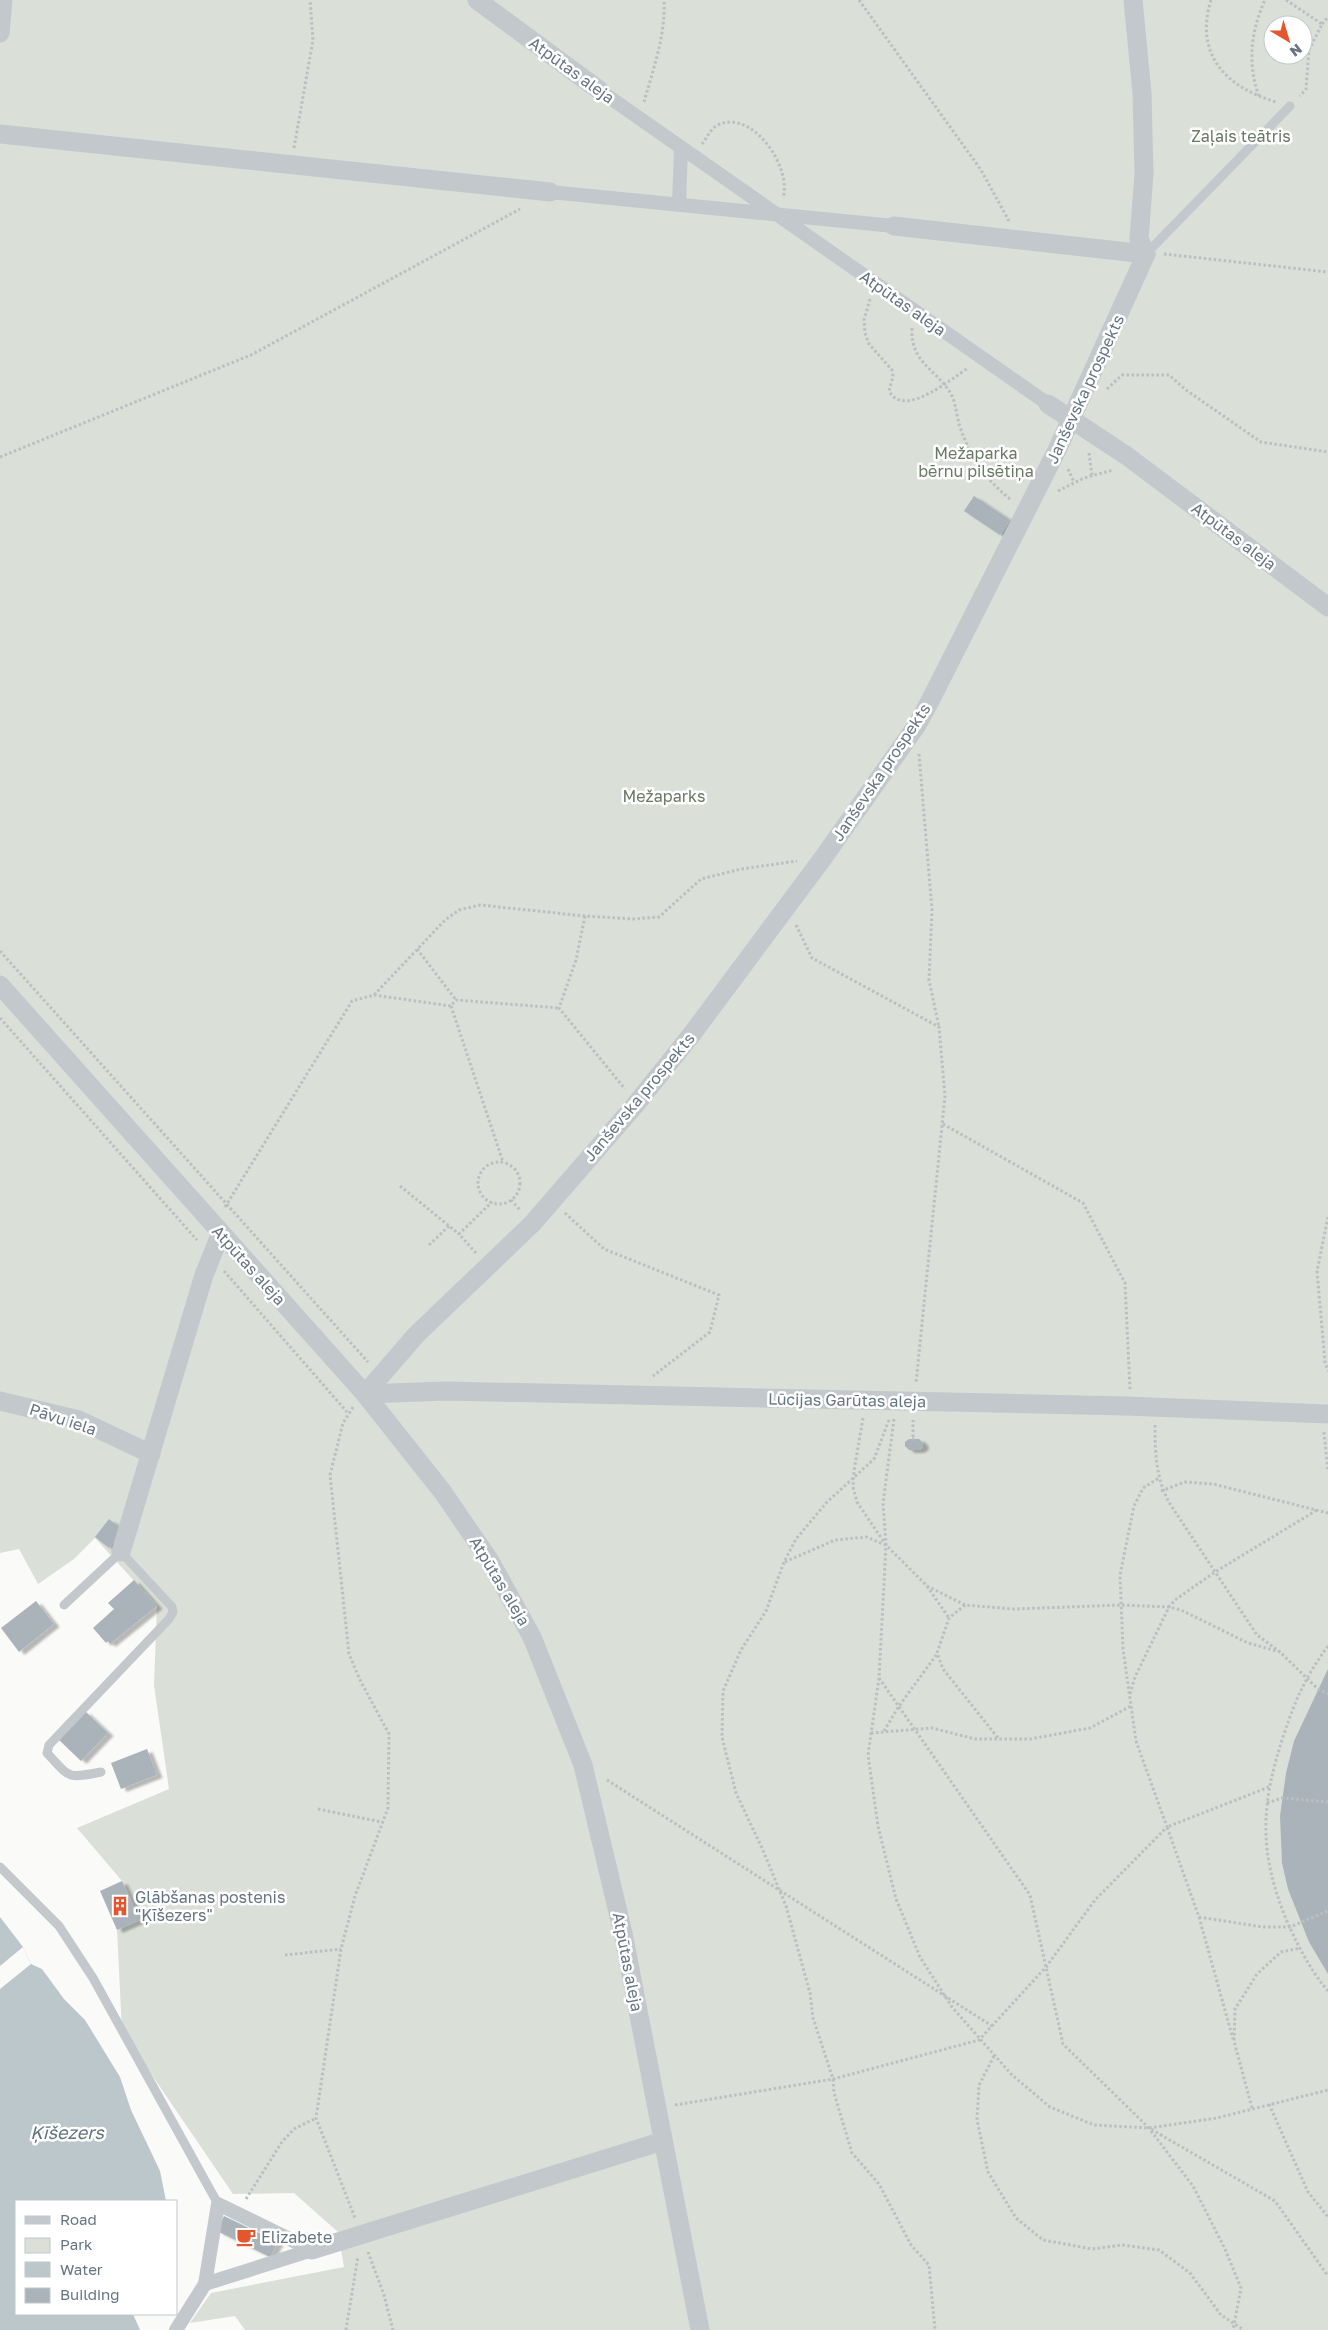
<svg xmlns="http://www.w3.org/2000/svg" width="1328" height="2330" font-family="'Golos Text',sans-serif">
<style>
.green{fill:#dadfd7;fill-rule:evenodd}
.water{fill:#bbc7cb}
.pier{fill:#fafaf8}
.building{fill:#aab3b9;filter:url(#shadow)}
.lines{fill:none;stroke-linecap:round;stroke-linejoin:round}
.path{stroke:#bbbfc2;stroke-width:3;stroke-dasharray:2.5 2.5;stroke-linecap:butt}
.service{stroke:#c3c8cc;stroke-width:9}
.pedestrian{stroke:#c3c8cc;stroke-width:14}
.minor{stroke:#c3c8cc;stroke-width:19}
.labels{text-anchor:middle;dominant-baseline:central;stroke-width:5;stroke-linejoin:round;paint-order:stroke}
.street-label{font-size:16px;fill:#657683;stroke:#fff}
.park-label{font-size:16px;fill:#687a64;stroke:#fff}
.poi-label{font-size:16px;fill:#657683;stroke:#fff;text-anchor:start}
.water-label{font-size:18px;font-style:italic;fill:#60757c;stroke:#fff}
</style>
<defs>
<filter id="shadow"><feDropShadow dx="5.5" dy="3" stdDeviation="1" flood-color="#0004"/></filter>
</defs>
<rect width="100%" height="100%" fill="#fafaf8"/>
<path class="green" d="M 0,0 L 1328,0 L 1328,2330 L 245,2330 L 235,2316 L 190,2323 L 211,2293 L 344,2267 L 338,2232 L 294,2193 L 233,2194 L 122,2031 L 117,1930 L 139,1920 L 122,1881 L 77,1828 L 169,1789 L 154,1685 L 157,1606 L 95,1538 L 74,1559 L 38,1584 L 19,1549 L 0,1553 ZM 1273,25 L 1303,25 L 1303,55 L 1273,55 Z"/>
<path class="water" d="M 0,1917 L 23,1947 L 31,1964 L 42,1969 L 64,1999 L 85,2020 L 120,2077 L 131,2110 L 160,2171 L 166,2201 L 16,2201 L 16,2314 L 133,2314 L 140,2330 L 0,2330 Z"/>
<path class="pier" d="M 23,1947 L 31,1964 L 0,1989 L 0,1966 Z"/>
<g class="building">
<path d="M 974,496 L 1010,520 L 1000,535 L 964,511 Z"/>
<path d="M 909,1439 L 919,1439 L 923,1443 L 923,1447 L 919,1450 L 909,1450 L 905,1446 L 905,1442 Z"/>
<path d="M 109,1519 L 123,1530 L 109,1548 L 95,1537 Z"/>
<path d="M 134,1580 L 157,1606 L 110,1644 L 108,1641 L 106,1643 L 93,1628 L 114,1609 L 108,1603 Z"/>
<path d="M 36,1601 L 54,1624 L 19,1652 L 1,1628 Z"/>
<path d="M 1328,1669 L 1328,1974 L 1309,1942 L 1288,1889 L 1282,1863 L 1280,1816 L 1286,1773 L 1294,1741 Z"/>
<path d="M 85,1711 L 108,1733 L 81,1761 L 58,1739 Z"/>
<path d="M 147,1749 L 157,1775 L 121,1789 L 111,1763 Z"/>
<path d="M 122,1881 L 140,1920 L 117,1930 L 100,1891 Z"/>
<path d="M 224,2216 L 278,2242 L 270,2257 L 217,2231 Z"/>
</g>
<g class="lines">
<g class="path">
<path d="M 859,0 L 981,170 L 1009,221"/>
<path d="M 1211,0 C 1194,55 1226,87 1276,102"/>
<path d="M 1286,0 L 1322,24 L 1309,50 L 1306,89 L 1300,96"/>
<path d="M 1322,24 L 1328,17"/>
<path d="M 1259,96 C 1247,64 1251,30 1265,0"/>
<path d="M 644,102 C 653,70 666,34 664,0"/>
<path d="M 702,144 C 707,138 711,127 720,124 C 755,111 792,169 783,198"/>
<path d="M 294,148 L 313,40 L 310,0"/>
<path d="M 1164,254 L 1328,272"/>
<path d="M 870,299 L 864,320 L 865,333 L 869,344 L 892,370 L 893,376 L 889,391 C 904,419 951,379 968,368"/>
<path d="M 912,328 C 910,365 940,370 953,398 C 956,407 957,416 959,424 C 969,455 985,479 1010,499"/>
<path d="M 1107,389 L 1122,375 L 1169,375 L 1186,390 L 1261,442 L 1328,452"/>
<path d="M 1089,453 L 1092,475"/>
<path d="M 0,457 L 251,355 L 520,209"/>
<path d="M 1068,469 L 1074,482"/>
<path d="M 1058,491 L 1084,478 L 1113,470"/>
<path d="M 919,754 L 932,910 L 929,980 L 939,1027"/>
<path d="M 585,916 L 576,960 L 559,1008 L 625,1089"/>
<path d="M 796,925 L 812,958 L 939,1027 L 945,1096 L 916,1383"/>
<path d="M 417,949 L 456,1000"/>
<path d="M 0,951 L 368,1362"/>
<path d="M 374,995 L 451,1006 L 456,1000 L 559,1008"/>
<path d="M 451,1006 L 503,1162"/>
<path d="M 0,1018 L 197,1240"/>
<path d="M 943,1124 L 1083,1203 L 1125,1283 L 1130,1389"/>
<circle cx="499" cy="1183" r="21"/>
<path d="M 400,1186 L 459,1234"/>
<path d="M 511,1200 L 521,1211"/>
<path d="M 225,1207 L 352,1001 L 374,995 L 445,920 L 459,910 L 480,905 L 585,916 L 633,919 L 659,917 L 701,879 L 741,869 L 797,861"/>
<path d="M 565,1213 L 604,1249 L 719,1295 L 710,1332 L 653,1376"/>
<path d="M 1328,1217 L 1317,1271 L 1325,1362 L 1328,1371"/>
<path d="M 429,1245 L 449,1226"/>
<path d="M 476,1253 L 459,1234 L 492,1202"/>
<path d="M 224,1271 L 347,1412"/>
<path d="M 353,1407 L 343,1423 L 330,1475 L 349,1654 L 360,1680 L 389,1734 L 388,1808 L 355,1896 L 341,1949 L 316,2118 L 355,2218"/>
<path d="M 863,1418 L 854,1471 L 853,1487 L 857,1502 L 886,1545 L 927,1586 L 965,1605 L 1014,1609 L 1121,1605 L 1169,1607 L 1181,1610 L 1248,1643 L 1280,1652"/>
<path d="M 894,1419 L 883,1503 L 886,1545 L 879,1678 L 868,1755 L 878,1826 L 896,1899 L 920,1957 L 952,2007 L 1012,2075 L 1050,2107 L 1094,2125 L 1149,2128 L 1217,2118 L 1328,2090"/>
<path d="M 889,1420 L 874,1459 L 827,1502 L 796,1539 L 784,1562 L 766,1611 L 741,1650 L 723,1691 L 722,1737 L 736,1793 L 762,1848 L 786,1906 L 810,1993 L 813,2018 L 833,2079 L 834,2093 L 852,2153 L 879,2184 L 911,2245 L 929,2265 L 935,2330"/>
<path d="M 1155,1425 C 1155,1454 1156,1482 1172,1507 L 1257,1635 L 1280,1652 L 1318,1689 L 1328,1694"/>
<path d="M 1324,1432 L 1328,1471"/>
<path d="M 913,1437 L 913,1420"/>
<path d="M 912,1439 L 917,1439"/>
<path d="M 1161,1491 L 1185,1482 L 1213,1484 L 1328,1513"/>
<path d="M 785,1562 L 835,1540 L 867,1537 L 885,1545"/>
<path d="M 927,1586 L 949,1618"/>
<path d="M 965,1605 L 949,1618 L 937,1653 L 943,1669 L 998,1738"/>
<path d="M 1328,1646 C 1306,1676 1296,1698 1284,1734 C 1261,1803 1258,1850 1286,1919 C 1297,1944 1310,1970 1328,1991"/>
<path d="M 879,1678 L 1030,1895 L 1063,2044 L 1149,2128 L 1275,2201 L 1328,2276"/>
<path d="M 1130,1694 L 1135,1677 L 1169,1607 L 1175,1600 L 1215,1572 L 1317,1510"/>
<path d="M 884,1731 L 899,1706 L 937,1654"/>
<path d="M 871,1733 L 932,1728 L 975,1739 L 1030,1739 L 1090,1728 L 1131,1706"/>
<path d="M 607,1780 L 992,2026"/>
<path d="M 1269,1787 L 1167,1827 L 1199,1917 L 1263,1927 L 1290,1927 L 1328,1911"/>
<path d="M 1267,1803 L 1282,1798 L 1328,1802"/>
<path d="M 318,1809 L 382,1822"/>
<path d="M 1199,1917 L 1233,2039"/>
<path d="M 285,1955 L 341,1949"/>
<path d="M 994,2056 L 979,2085 L 977,2120 L 988,2172 L 1016,2218 L 1043,2240 L 1092,2249 L 1122,2245 L 1159,2250 L 1190,2273 L 1221,2315 L 1244,2330"/>
<path d="M 1269,2104 L 1308,2192 L 1328,2217"/>
<path d="M 675,2105 L 833,2079 L 979,2040 L 1046,1967 L 1095,1900 L 1167,1827 L 1136,1741 L 1123,1649 L 1120,1575 L 1134,1506 L 1143,1488 L 1159,1478"/>
<path d="M 1252,2108 L 1234,2041 L 1235,2009 L 1257,1974 L 1281,1952 L 1300,1948"/>
<path d="M 1151,2131 L 1193,2186 L 1225,2249 L 1241,2288 L 1233,2330"/>
<path d="M 246,2199 L 282,2142 L 294,2129 L 316,2118"/>
<path d="M 368,2252 L 384,2295 L 393,2330"/>
<path d="M 346,2330 L 358,2256"/>
</g>
<g class="service">
<path d="M 1146,254 L 1290,106"/>
<path d="M 64,1605 L 121,1552 L 172,1607 L 173,1612 L 169,1619 L 49,1745 L 47,1753 C 70,1778 67,1779 101,1772"/>
<path d="M 0,1867 L 59,1926 L 93,1978 L 218,2204"/>
</g>
<g class="pedestrian">
<path d="M 599,90 L 1048,404"/>
<path d="M 550,192 L 894,226"/>
<path d="M 679,204 L 681,149"/>
<path d="M 218,2204 L 312,2250 L 205,2284 Z"/>
<path d="M 176,2330 L 205,2284"/>
</g>
<g class="minor">
<path d="M 477,0 L 599,90"/>
<path d="M 0,33 L 3,0"/>
<path d="M 0,134 L 550,192"/>
<path d="M 894,226 L 1146,254"/>
<path d="M 1048,404 L 1127,456 L 1328,607"/>
<path d="M 0,985 L 365,1394 L 442,1491 L 490,1561 L 532,1637 L 583,1765 L 623,1933 L 700,2330"/>
<path d="M 365,1394 L 416,1335 L 532,1224 L 636,1104 L 692,1034 L 823,858 L 917,725 L 930,701 L 1057,450 L 1146,254 L 1139,239 L 1144,174 L 1142,93 L 1133,0"/>
<path d="M 365,1394 L 446,1391 L 1126,1406 L 1328,1414"/>
<path d="M 0,1401 L 79,1420 L 151,1454"/>
<path d="M 121,1552 L 204,1275 L 221,1233"/>
<path d="M 312,2250 L 663,2141"/>
</g>
</g>
<defs>
<symbol id="building-bare" viewBox="-9 -9 18 18"><path d="M-4-6H4V6H1V3H-1V6H-4ZM-2.5-4.3h1.7v1.8h-1.7ZM.8-4.3h1.7v1.8H.8ZM-2.5-1h1.7V.8h-1.7ZM.8-1h1.7V.8H.8Z" fill="#e4572e" stroke="#fff" stroke-width="2.5" paint-order="stroke"/></symbol>
<symbol id="cafe-bare" viewBox="-9 -9 18 18"><path d="M-5.5-4.5H6V0H3Q3 3.5 0 3.5H-2.5Q-5.5 3.5-5.5 0ZM3-3.2v2h1.7v-2ZM-6 4.5H4V6H-6Z" fill="#e4572e" stroke="#fff" stroke-width="2.5" paint-order="stroke"/></symbol>
</defs>
<g fill-rule="evenodd">
<use href="#building-bare" x="106" y="1892" width="28" height="28"/>
<use href="#cafe-bare" x="232" y="2223" width="28" height="28"/>
</g>
<g class="labels">
<g class="street-label">
<text transform="translate(572 70) rotate(36)">Atpūtas aleja</text>
<text transform="translate(903 303) rotate(35)">Atpūtas aleja</text>
<text transform="translate(1085 389) rotate(-65)">Janševska prospekts</text>
<text transform="translate(1234 536) rotate(37)">Atpūtas aleja</text>
<text transform="translate(881 772) rotate(-56)">Janševska prospekts</text>
<text transform="translate(639 1097) rotate(-50)">Janševska prospekts</text>
<text transform="translate(249 1265) rotate(48)">Atpūtas aleja</text>
<text transform="translate(847 1400) rotate(1)">Lūcijas Garūtas aleja</text>
<text transform="translate(63 1419) rotate(18)">Pāvu iela</text>
<text transform="translate(500 1581) rotate(59)">Atpūtas aleja</text>
<text transform="translate(628 1962) rotate(79)">Atpūtas aleja</text>
</g>
<g class="park-label">
<text x="1241" y="136">Zaļais teātris</text>
<text x="976" y="453">Mežaparka<tspan x="976" dy="18">bērnu pilsētiņa</tspan></text>
<text x="664" y="796">Mežaparks</text>
</g>
<g class="poi-label">
<text x="135" y="1897">Glābšanas postenis<tspan x="135" dy="18">"Ķīšezers"</tspan></text>
<text x="261" y="2237">Elizabete</text>
</g>
<g class="water-label">
<text x="67" y="2132">Ķīšezers</text>
</g>
</g>
<rect x="15" y="2200" width="162" height="115" fill="#ffffff" stroke="#c1c8cd"/>
<rect x="25" y="2216" width="25" height="8" fill="#c3c8cc" stroke="#c1c8cd"/>
<text x="60" y="2225" font-size="15" fill="#657683">Road</text>
<rect x="25" y="2238" width="25" height="15" fill="#dadfd7" stroke="#c1c8cd"/>
<text x="60" y="2250" font-size="15" fill="#657683">Park</text>
<rect x="25" y="2262" width="25" height="15" fill="#bbc7cb" stroke="#c1c8cd"/>
<text x="60" y="2275" font-size="15" fill="#657683">Water</text>
<rect x="25" y="2288" width="25" height="15" fill="#aab3b9" stroke="#c1c8cd"/>
<text x="60" y="2300" font-size="15" fill="#657683">Building</text>
<g transform="translate(1288 40) rotate(142)"><circle r="24" fill="#ffffff" stroke="#c1c8cd"/>
<path d="M0-4L9 19L0 12L-9 19Z" fill="#e4572e"/>
<text y="-8" font-size="14" font-weight="bold" text-anchor="middle" fill="#657683">N</text>
</g>
</svg>
